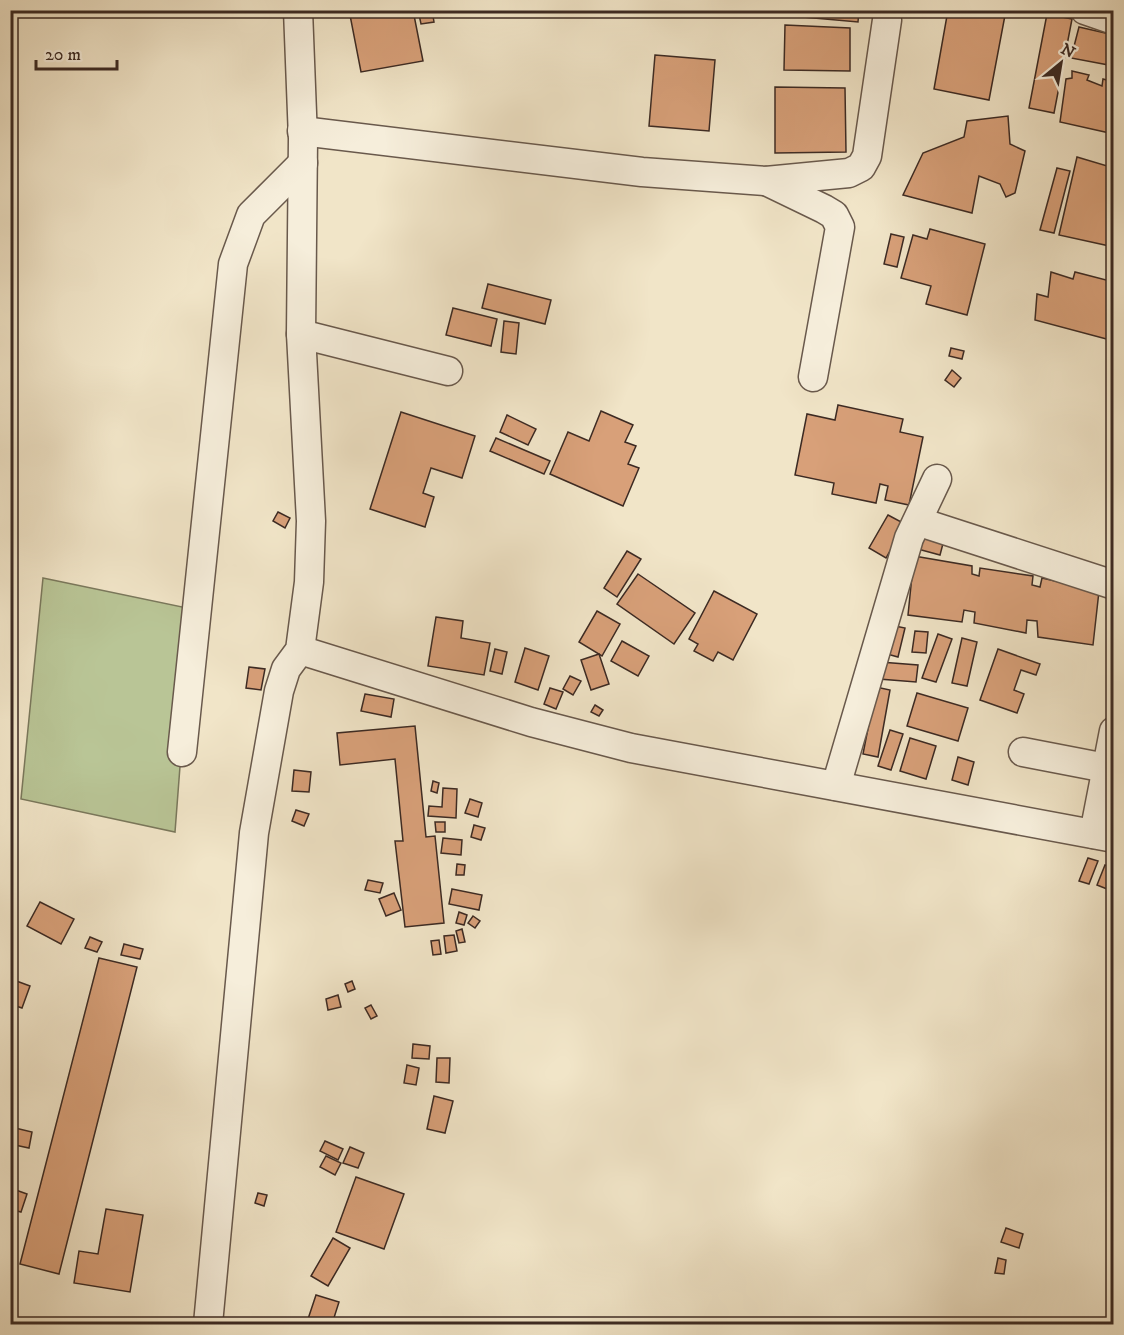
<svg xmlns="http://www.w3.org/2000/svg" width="1124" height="1335" font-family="'IM FELL DW Pica',serif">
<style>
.green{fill:#b9c596;stroke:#7a785c;stroke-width:1.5}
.building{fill:#d8a079;stroke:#3c2a23;stroke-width:1.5}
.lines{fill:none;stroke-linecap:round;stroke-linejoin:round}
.minor-casing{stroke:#69594c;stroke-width:31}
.minor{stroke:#f6eedb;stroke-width:28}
</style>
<rect width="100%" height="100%" fill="#f1e5c8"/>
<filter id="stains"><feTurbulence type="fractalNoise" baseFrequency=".00333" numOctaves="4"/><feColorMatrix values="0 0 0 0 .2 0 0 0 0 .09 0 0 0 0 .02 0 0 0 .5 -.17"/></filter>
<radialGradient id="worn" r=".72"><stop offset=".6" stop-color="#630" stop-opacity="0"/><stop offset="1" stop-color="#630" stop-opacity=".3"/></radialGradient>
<path class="green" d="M 43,578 L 192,609 L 175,832 L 21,799 Z"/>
<g class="building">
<path d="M 349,10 L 413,10 L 423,61 L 361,72 Z"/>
<path d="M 418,10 L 432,10 L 434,22 L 421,24 Z"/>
<path d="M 792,10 L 859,10 L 858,22 L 792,16 Z"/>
<path d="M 948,10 L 1006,10 L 989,100 L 934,89 Z"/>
<path d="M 1047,14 L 1072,19 L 1054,113 L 1029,108 Z"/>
<path d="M 785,25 L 850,28 L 850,71 L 784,70 Z"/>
<path d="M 1079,27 L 1114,35 L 1114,66 L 1071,58 Z"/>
<path d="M 655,55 L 715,60 L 709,131 L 649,126 Z"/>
<path d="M 1072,71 L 1089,75 L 1087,80 L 1102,86 L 1103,79 L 1114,82 L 1114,134 L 1060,122 L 1066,79 L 1072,78 Z"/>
<path d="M 775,87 L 845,88 L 846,152 L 775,153 Z"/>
<path d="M 1008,116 L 1010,144 L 1025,151 L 1015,193 L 1006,197 L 1000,184 L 979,176 L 972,213 L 903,195 L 923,153 L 964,137 L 967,121 Z"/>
<path d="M 1077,157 L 1114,168 L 1114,247 L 1059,235 Z"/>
<path d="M 1057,168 L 1070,171 L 1054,233 L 1040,230 Z"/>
<path d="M 930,229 L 985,244 L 967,315 L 926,304 L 931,286 L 901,278 L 913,235 L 927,239 Z"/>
<path d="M 891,234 L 904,237 L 897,267 L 884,264 Z"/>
<path d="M 1051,272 L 1073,279 L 1075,272 L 1114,282 L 1114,341 L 1035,320 L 1037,294 L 1048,297 Z"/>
<path d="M 488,284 L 551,300 L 545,324 L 482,308 Z"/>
<path d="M 453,308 L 497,319 L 491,346 L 446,335 Z"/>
<path d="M 504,321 L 519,323 L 516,354 L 501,352 Z"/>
<path d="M 951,348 L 964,351 L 962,359 L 949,356 Z"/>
<path d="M 952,370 L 961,378 L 954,387 L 945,380 Z"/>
<path d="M 838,405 L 903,419 L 900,432 L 923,437 L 909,505 L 885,500 L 888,486 L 880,484 L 876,503 L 832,494 L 834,483 L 795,475 L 807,414 L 835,420 Z"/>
<path d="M 601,411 L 633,425 L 625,442 L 636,446 L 628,464 L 639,468 L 623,506 L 550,474 L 568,432 L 589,441 Z"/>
<path d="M 401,412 L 475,436 L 462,478 L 431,468 L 423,493 L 434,497 L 425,527 L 370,509 Z"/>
<path d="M 507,415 L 536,429 L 528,445 L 500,432 Z"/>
<path d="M 496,438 L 550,461 L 544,474 L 490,451 Z"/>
<path d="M 278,512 L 290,518 L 285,528 L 273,521 Z"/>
<path d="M 888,515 L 905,524 L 886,558 L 869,548 Z"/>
<path d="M 919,529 L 945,536 L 940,555 L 914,548 Z"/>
<path d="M 627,551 L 641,559 L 617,597 L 604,588 Z"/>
<path d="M 914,556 L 972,566 L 972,574 L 979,576 L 980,568 L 1033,576 L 1032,585 L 1040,587 L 1042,578 L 1099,591 L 1093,645 L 1038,637 L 1037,621 L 1027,620 L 1026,633 L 974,623 L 975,612 L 964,610 L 962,622 L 908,615 Z"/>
<path d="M 638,574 L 695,613 L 674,644 L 617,604 Z"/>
<path d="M 714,591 L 757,614 L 733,660 L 718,652 L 713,661 L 694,651 L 698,644 L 689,639 Z"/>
<path d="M 597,611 L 620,624 L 602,656 L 579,642 Z"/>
<path d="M 436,617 L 463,621 L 461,638 L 490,643 L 484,675 L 428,666 Z"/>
<path d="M 895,626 L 905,628 L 898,657 L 887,654 Z"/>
<path d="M 915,631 L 928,632 L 926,653 L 912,652 Z"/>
<path d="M 938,634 L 952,639 L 936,682 L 922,678 Z"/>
<path d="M 962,638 L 977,642 L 967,686 L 952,683 Z"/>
<path d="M 622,641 L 649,656 L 638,676 L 611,661 Z"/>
<path d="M 525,648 L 549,656 L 538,690 L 515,682 Z"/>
<path d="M 495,649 L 507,652 L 502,674 L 490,671 Z"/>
<path d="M 998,649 L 1040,664 L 1036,675 L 1021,670 L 1014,690 L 1024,694 L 1017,713 L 980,700 Z"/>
<path d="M 599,654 L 609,684 L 591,690 L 581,660 Z"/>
<path d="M 880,662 L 918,665 L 916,682 L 879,679 Z"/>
<path d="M 249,667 L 265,669 L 261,690 L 246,688 Z"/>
<path d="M 570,676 L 581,681 L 573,695 L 563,689 Z"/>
<path d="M 876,687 L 890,690 L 878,757 L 863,754 Z"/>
<path d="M 550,688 L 563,692 L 556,709 L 544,704 Z"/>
<path d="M 917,693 L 968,708 L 958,741 L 907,726 Z"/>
<path d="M 365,694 L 394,699 L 391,717 L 361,711 Z"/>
<path d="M 595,705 L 603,710 L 599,716 L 591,712 Z"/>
<path d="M 415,726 L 426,837 L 435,836 L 444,923 L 405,927 L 395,841 L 403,841 L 395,759 L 340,765 L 337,733 Z"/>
<path d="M 890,730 L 903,734 L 891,770 L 878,766 Z"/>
<path d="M 910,738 L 936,746 L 926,779 L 900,771 Z"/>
<path d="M 958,757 L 974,762 L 968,785 L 952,780 Z"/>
<path d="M 294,770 L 311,772 L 309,792 L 292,791 Z"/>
<path d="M 433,781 L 439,783 L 437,793 L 431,791 Z"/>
<path d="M 443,788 L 457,789 L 456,818 L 428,816 L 429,806 L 442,807 Z"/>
<path d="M 470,799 L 482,803 L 478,817 L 465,813 Z"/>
<path d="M 296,810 L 309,814 L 304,826 L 292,821 Z"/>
<path d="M 435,822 L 445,822 L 445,832 L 436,832 Z"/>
<path d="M 474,825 L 485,828 L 481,840 L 471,837 Z"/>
<path d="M 443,838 L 462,840 L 461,855 L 441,853 Z"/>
<path d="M 1088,858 L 1098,861 L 1089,884 L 1079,881 Z"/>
<path d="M 457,864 L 465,865 L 464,875 L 456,875 Z"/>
<path d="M 1105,865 L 1114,868 L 1107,889 L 1097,885 Z"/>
<path d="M 368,880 L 383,883 L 380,893 L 365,890 Z"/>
<path d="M 452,889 L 482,895 L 479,910 L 449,904 Z"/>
<path d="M 394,893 L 401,910 L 386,916 L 379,899 Z"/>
<path d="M 40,902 L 74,919 L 61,944 L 27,926 Z"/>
<path d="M 459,912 L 467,915 L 464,925 L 456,923 Z"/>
<path d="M 473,916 L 480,921 L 475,928 L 468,923 Z"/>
<path d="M 462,929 L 465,942 L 459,943 L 456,931 Z"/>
<path d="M 454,935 L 457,951 L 446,953 L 444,936 Z"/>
<path d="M 90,937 L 102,942 L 97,952 L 85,948 Z"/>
<path d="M 439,940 L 441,954 L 433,955 L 431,941 Z"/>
<path d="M 124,944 L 143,949 L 140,959 L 121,955 Z"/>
<path d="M 99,958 L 137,967 L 59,1274 L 20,1264 Z"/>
<path d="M 11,979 L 30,986 L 22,1008 L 10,1004 Z"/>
<path d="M 352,981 L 355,989 L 348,992 L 345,984 Z"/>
<path d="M 338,995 L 341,1007 L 328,1010 L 326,999 Z"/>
<path d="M 371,1005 L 377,1016 L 371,1019 L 365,1008 Z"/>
<path d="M 413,1044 L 430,1046 L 429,1059 L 412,1058 Z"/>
<path d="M 437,1058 L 450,1058 L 449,1083 L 436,1082 Z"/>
<path d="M 407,1065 L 419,1068 L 416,1085 L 404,1083 Z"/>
<path d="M 434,1096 L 453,1101 L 445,1133 L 427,1129 Z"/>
<path d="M 11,1127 L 32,1132 L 29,1148 L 10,1144 Z"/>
<path d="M 325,1141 L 343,1149 L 338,1160 L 320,1151 Z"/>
<path d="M 350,1147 L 364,1153 L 358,1168 L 343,1163 Z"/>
<path d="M 326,1156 L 341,1163 L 335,1175 L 320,1167 Z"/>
<path d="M 356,1177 L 404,1194 L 384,1249 L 336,1232 Z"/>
<path d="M 13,1189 L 27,1194 L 21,1212 L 10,1209 L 10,1198 Z"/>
<path d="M 258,1193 L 267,1195 L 264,1206 L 255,1203 Z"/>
<path d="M 106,1209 L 143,1215 L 130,1292 L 74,1283 L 79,1251 L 98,1254 Z"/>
<path d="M 1006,1228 L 1023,1234 L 1019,1248 L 1001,1242 Z"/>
<path d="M 333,1238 L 350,1248 L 328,1286 L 311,1276 Z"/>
<path d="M 998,1258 L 1006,1260 L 1004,1274 L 995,1273 Z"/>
<path d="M 316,1295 L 339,1302 L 332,1324 L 314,1324 L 307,1322 Z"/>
</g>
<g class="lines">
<defs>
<g id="minor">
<path d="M 1085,10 L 1114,20"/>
<path d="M 302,131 L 642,172 L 766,181 L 849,173 L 861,167 L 867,156 L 887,20"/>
<path d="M 766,181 L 824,209 L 834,215 L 840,227 L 813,377"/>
<path d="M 301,334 L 448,371"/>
<path d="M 929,525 L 1114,585"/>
<path d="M 300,650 L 531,722 L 631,748 L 1114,838"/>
<path d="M 182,752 L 233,264 L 251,215 L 303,163"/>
<path d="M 1023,752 L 1106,768"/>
<path d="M 836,786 L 909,538 L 937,479"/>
<path d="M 1094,834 L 1114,731"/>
<path d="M 208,1324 L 254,833 L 279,691 L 286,669 L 300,650 L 309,582 L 311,521 L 301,334 L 303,139 L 298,10"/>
</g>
</defs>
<use href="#minor" class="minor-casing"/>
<use href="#minor" class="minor"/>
</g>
<rect width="1124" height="1335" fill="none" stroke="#f1e5c8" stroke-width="36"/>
<rect x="12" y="12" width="1100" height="1311" fill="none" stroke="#3c2a23" stroke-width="3"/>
<rect x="18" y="18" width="1088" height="1299" fill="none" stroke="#3c2a23" stroke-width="1.5"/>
<g transform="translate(1061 63) rotate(30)" stroke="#f6eedb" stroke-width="4.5" paint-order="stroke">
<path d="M0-4.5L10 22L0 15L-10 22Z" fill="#3c2a23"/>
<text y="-9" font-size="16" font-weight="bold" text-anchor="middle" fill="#3c2a23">N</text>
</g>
<path d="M36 60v9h81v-9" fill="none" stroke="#3c2a23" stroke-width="3"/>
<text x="45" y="60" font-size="18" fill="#3c2a23" stroke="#f6eedb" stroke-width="4.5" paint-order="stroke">20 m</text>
<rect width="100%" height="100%" filter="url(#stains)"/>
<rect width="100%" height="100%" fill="url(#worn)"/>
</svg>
